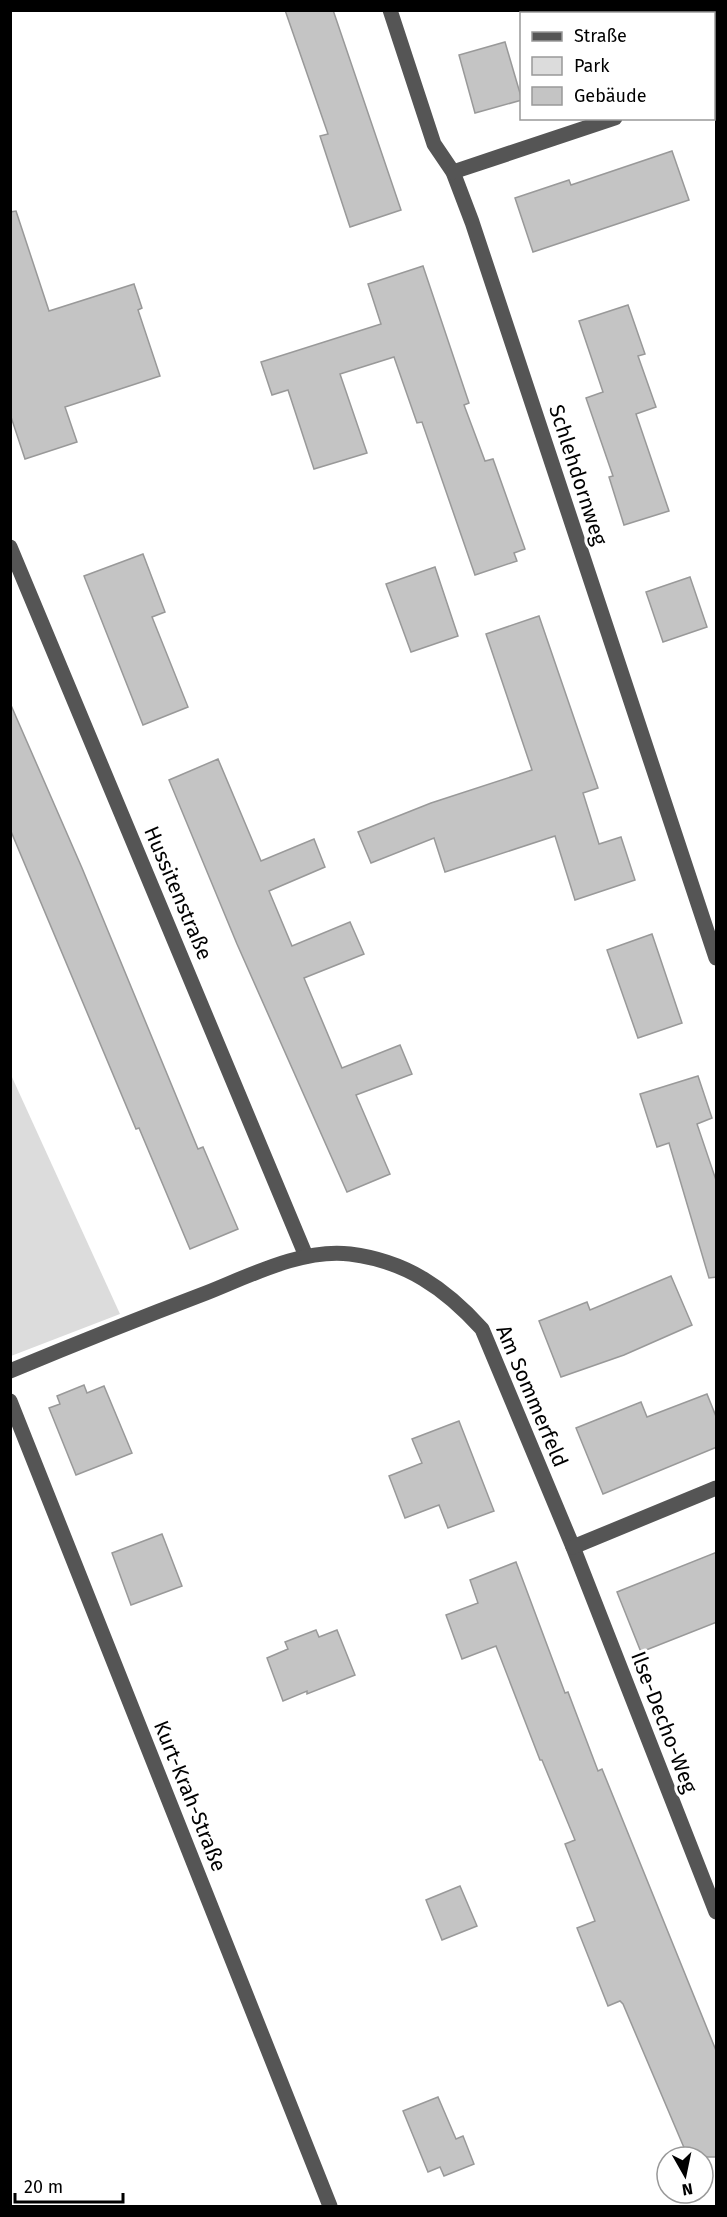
<svg xmlns="http://www.w3.org/2000/svg" width="727" height="2217" font-family="'Fira Sans',sans-serif">
<style>
.green{fill:#dcdcdc}
.building{fill:#c4c4c4;stroke:#999;stroke-width:1.5}
.lines{fill:none;stroke-linecap:round;stroke-linejoin:round}
.minor{stroke:#555;stroke-width:15}
.labels{text-anchor:middle;dominant-baseline:central;stroke-width:6;stroke-linejoin:round;paint-order:stroke}
.street-label{font-size:21px;fill:#000;stroke:#fff}
</style>
<rect width="100%" height="100%" fill="#fff"/>
<path class="green" d="M 11,1075 L 120,1314 L 11,1356 L 10,1356 Z"/>
<g class="building">
<path d="M 285,10 L 333,10 L 401,210 L 350,227 L 320,136 L 328,134 Z"/>
<path d="M 505,42 L 522,100 L 475,113 L 459,55 Z"/>
<path d="M 672,151 L 689,200 L 533,252 L 515,198 L 569,180 L 571,185 Z"/>
<path d="M 16,211 L 49,311 L 134,284 L 142,308 L 138,310 L 160,376 L 65,407 L 77,442 L 25,459 L 10,414 L 10,212 Z"/>
<path d="M 423,266 L 469,403 L 464,405 L 485,461 L 493,459 L 525,549 L 514,553 L 517,561 L 475,575 L 422,422 L 417,423 L 394,357 L 340,374 L 367,453 L 314,469 L 288,390 L 272,395 L 261,362 L 381,324 L 368,284 Z"/>
<path d="M 628,305 L 645,354 L 638,356 L 656,407 L 636,414 L 669,511 L 624,525 L 609,477 L 613,476 L 586,398 L 603,392 L 579,321 Z"/>
<path d="M 143,554 L 165,612 L 152,617 L 188,707 L 143,725 L 84,576 Z"/>
<path d="M 435,567 L 458,636 L 411,652 L 386,584 Z"/>
<path d="M 690,577 L 707,627 L 663,642 L 646,592 Z"/>
<path d="M 539,616 L 598,788 L 583,793 L 599,844 L 621,837 L 635,880 L 575,900 L 555,836 L 445,872 L 434,838 L 371,863 L 358,832 L 431,803 L 532,770 L 486,634 Z"/>
<path d="M 10,703 L 82,868 L 198,1149 L 203,1147 L 238,1229 L 190,1249 L 139,1128 L 136,1129 L 10,829 Z"/>
<path d="M 218,759 L 261,861 L 314,839 L 325,867 L 269,891 L 292,946 L 350,922 L 364,954 L 304,978 L 342,1068 L 400,1045 L 412,1074 L 356,1095 L 390,1174 L 347,1192 L 237,944 L 169,780 Z"/>
<path d="M 652,934 L 682,1023 L 638,1038 L 607,950 Z"/>
<path d="M 698,1076 L 712,1118 L 697,1124 L 717,1183 L 717,1277 L 709,1278 L 669,1143 L 657,1147 L 640,1094 Z"/>
<path d="M 671,1276 L 692,1325 L 624,1355 L 561,1377 L 539,1321 L 587,1302 L 590,1310 Z"/>
<path d="M 84,1385 L 87,1393 L 104,1386 L 132,1453 L 76,1475 L 49,1408 L 60,1404 L 57,1396 Z"/>
<path d="M 707,1394 L 717,1419 L 717,1447 L 603,1494 L 576,1428 L 641,1402 L 647,1417 Z"/>
<path d="M 459,1421 L 494,1511 L 448,1528 L 439,1505 L 405,1518 L 389,1476 L 422,1463 L 412,1439 Z"/>
<path d="M 162,1534 L 182,1586 L 131,1605 L 112,1553 Z"/>
<path d="M 717,1552 L 717,1622 L 641,1652 L 617,1592 Z"/>
<path d="M 516,1562 L 565,1693 L 568,1692 L 598,1771 L 602,1769 L 717,2053 L 717,2157 L 688,2157 L 623,2004 L 620,2001 L 608,2006 L 577,1928 L 595,1921 L 565,1844 L 575,1840 L 542,1760 L 540,1760 L 496,1646 L 462,1659 L 446,1615 L 478,1603 L 470,1580 Z"/>
<path d="M 316,1630 L 319,1637 L 337,1630 L 355,1675 L 307,1694 L 307,1691 L 283,1701 L 267,1658 L 288,1649 L 285,1642 Z"/>
<path d="M 460,1886 L 477,1926 L 442,1940 L 426,1900 Z"/>
<path d="M 438,2097 L 456,2139 L 463,2136 L 474,2164 L 444,2176 L 440,2167 L 428,2172 L 403,2111 Z"/>
</g>
<g class="lines">
<g class="minor">
<path d="M 390,10 L 434,144 L 453,172 L 472,222 L 716,958"/>
<path d="M 714,86 L 716,85"/>
<path d="M 453,172 L 615,118"/>
<path d="M 10,547 L 306,1256"/>
<path d="M 10,1371 C 75,1344 140,1318 206,1293 C 249,1276 303,1248 350,1254 C 406,1261 445,1288 482,1329 L 573,1547 L 716,1912"/>
<path d="M 10,1401 L 330,2206"/>
<path d="M 573,1547 L 716,1488"/>
</g>
</g>
<g class="labels">
<g class="street-label">
<text transform="translate(578 475) rotate(72)">Schlehdornweg</text>
<text transform="translate(178 893) rotate(67)">Hussitenstraße</text>
<text transform="translate(532 1396) rotate(67)">Am Sommerfeld</text>
<text transform="translate(664 1722) rotate(69)">Ilse-Decho-Weg</text>
<text transform="translate(190 1796) rotate(68)">Kurt-Krah-Straße</text>
</g>
</g>
<rect width="727" height="2217" fill="none" stroke="#000000" stroke-width="24"/>
<rect x="520" y="12" width="195" height="108" fill="#ffffff" stroke="#999999" stroke-width="1.5"/>
<rect x="532" y="32" width="30" height="9" fill="#555555" stroke="#999999" stroke-width="1.5"/>
<text x="574" y="42" font-size="18" fill="#000000">Straße</text>
<rect x="532" y="57" width="30" height="18" fill="#dcdcdc" stroke="#999999" stroke-width="1.5"/>
<text x="574" y="72" font-size="18" fill="#000000">Park</text>
<rect x="532" y="87" width="30" height="18" fill="#c4c4c4" stroke="#999999" stroke-width="1.5"/>
<text x="574" y="102" font-size="18" fill="#000000">Gebäude</text>
<g transform="translate(685 2175) rotate(171)"><circle r="28" fill="#ffffff" stroke="#999999" stroke-width="1.5"/>
<path d="M0-4.5L10 22L0 15L-10 22Z" fill="#000000"/>
<text y="-9" font-size="16" font-weight="bold" text-anchor="middle" fill="#000000">N</text>
</g>
<path d="M15 2193v9h108v-9" fill="none" stroke="#000000" stroke-width="3"/>
<text x="24" y="2193" font-size="18" fill="#000000" stroke="#ffffff" stroke-width="4.5" paint-order="stroke">20 m</text>
</svg>
